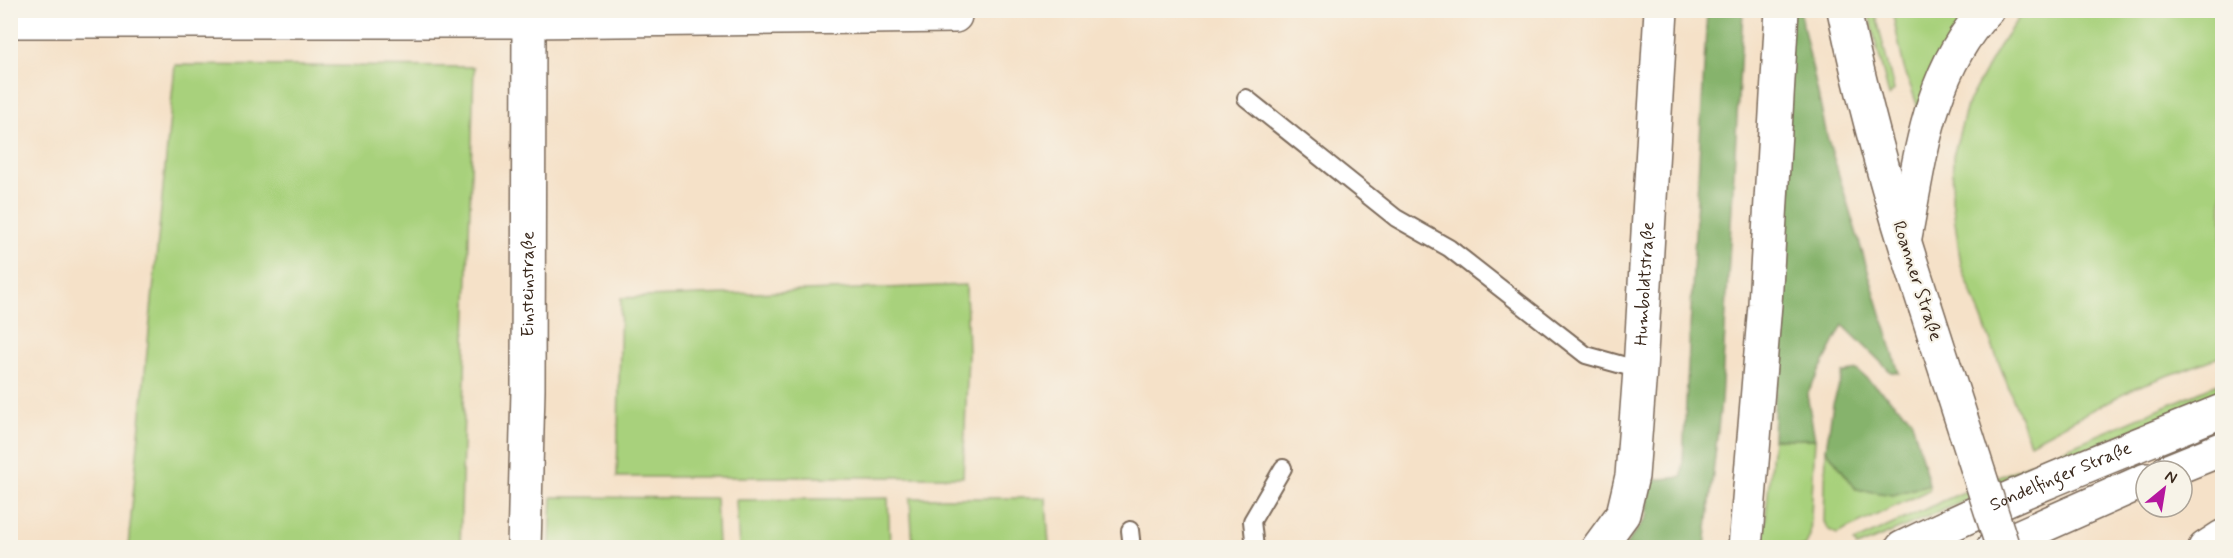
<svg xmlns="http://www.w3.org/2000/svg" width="2233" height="558" font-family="Mynerve,sans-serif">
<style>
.green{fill:#a8d17c;stroke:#727e4d;stroke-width:1.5}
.forest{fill:#86b36c;stroke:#606e45;stroke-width:1.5}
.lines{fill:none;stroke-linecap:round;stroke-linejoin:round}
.lane-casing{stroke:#7c6a5a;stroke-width:20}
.street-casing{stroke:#7c6a5a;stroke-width:36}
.secondary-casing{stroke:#7c6a5a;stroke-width:36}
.lane{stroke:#fff;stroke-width:16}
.street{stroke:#fff;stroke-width:33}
.secondary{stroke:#fff;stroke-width:33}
.secondary-bridge-casing{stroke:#7c6a5a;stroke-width:36;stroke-linecap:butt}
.secondary-bridge{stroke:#fff;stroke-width:33}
.labels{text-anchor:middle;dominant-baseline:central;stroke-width:4.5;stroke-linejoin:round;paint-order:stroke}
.street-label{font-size:18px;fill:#3b2a1e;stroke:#f7f3e8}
</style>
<rect width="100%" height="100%" fill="#f7f3e8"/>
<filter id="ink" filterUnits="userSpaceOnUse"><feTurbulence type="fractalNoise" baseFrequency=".0167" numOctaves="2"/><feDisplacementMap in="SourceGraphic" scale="12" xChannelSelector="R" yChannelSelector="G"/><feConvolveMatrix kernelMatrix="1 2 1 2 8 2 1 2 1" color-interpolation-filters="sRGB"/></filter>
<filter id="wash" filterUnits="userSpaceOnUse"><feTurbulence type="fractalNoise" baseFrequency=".008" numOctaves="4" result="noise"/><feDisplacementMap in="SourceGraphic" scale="24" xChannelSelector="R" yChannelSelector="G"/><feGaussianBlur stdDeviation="1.35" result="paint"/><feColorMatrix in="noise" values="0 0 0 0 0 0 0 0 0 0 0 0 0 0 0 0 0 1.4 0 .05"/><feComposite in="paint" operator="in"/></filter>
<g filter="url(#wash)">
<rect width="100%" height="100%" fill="#f5e1c8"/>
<g class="green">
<path d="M 2024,10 L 2222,11 L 2222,356 L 2134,388 L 2030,443 L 1961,265 L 1952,200 L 1953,156 L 1968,102 L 1999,46 Z"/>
<path d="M 1868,11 L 1875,11 L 1894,90 L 1889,96 Z"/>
<path d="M 1892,11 L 1974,11 L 1919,110 L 1904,68 Z"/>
<path d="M 175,65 L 474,67 L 460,547 L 128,547 Z"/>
<path d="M 966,285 L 968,354 L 963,477 L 617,477 L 621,298 Z"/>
<path d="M 2222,382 L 2222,391 L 1857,547 L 1854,542 L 1943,501 Z"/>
<path d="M 1773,439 L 1815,439 L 1810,535 L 1805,547 L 1763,547 Z"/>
<path d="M 1826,449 L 1856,489 L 1893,495 L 1929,484 L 1929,490 L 1837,534 L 1829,530 L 1824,522 Z"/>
<path d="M 552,497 L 716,498 L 718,547 L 550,547 Z"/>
<path d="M 888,498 L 890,547 L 739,547 L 736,500 Z"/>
<path d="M 910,498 L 1046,498 L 1049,547 L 913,547 Z"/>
</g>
<g class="forest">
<path d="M 1707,11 L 1743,11 L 1721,401 L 1705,547 L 1624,547 L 1647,517 L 1650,480 L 1682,477 Z"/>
<path d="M 1790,11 L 1800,11 L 1827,136 L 1899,373 L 1891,372 L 1843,325 L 1807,395 L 1815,439 L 1773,439 Z"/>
<path d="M 1857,370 L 1911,418 L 1929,484 L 1893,495 L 1856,489 L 1826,449 L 1833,404 L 1843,373 Z"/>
</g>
</g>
<g filter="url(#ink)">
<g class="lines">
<defs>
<g id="lane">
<path d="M 1246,98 L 1396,218 L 1449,248 L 1586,355 L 1640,370"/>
<path d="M 1130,530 L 1132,548"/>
<path d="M 1255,548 L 1252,521 L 1283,468"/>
</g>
<g id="street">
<path d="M 10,21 L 529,21 L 955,16"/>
<path id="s1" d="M 524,548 L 528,390 L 529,21"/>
<path id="s2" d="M 1598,548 L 1623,514 L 1632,476 L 1640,370 L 1661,10"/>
</g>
<g id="secondary">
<path d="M 1844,10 C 1865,111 1893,209 1925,306"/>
<path d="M 1905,237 C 1920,159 1929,70 1987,10"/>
<path d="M 2168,471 L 2222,449"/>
<path d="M 1745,548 L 1765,304 L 1782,10"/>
<path id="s3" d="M 1902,548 C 2007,496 2115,454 2222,411"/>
<path d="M 1993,548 L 2146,480"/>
<path d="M 2205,548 L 2222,537"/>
</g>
</defs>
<use href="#lane" class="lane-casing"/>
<use href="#street" class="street-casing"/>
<use href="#secondary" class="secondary-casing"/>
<use href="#lane" class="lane"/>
<use href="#street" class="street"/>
<use href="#secondary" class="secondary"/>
<defs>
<path id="secondary-bridge" d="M 1925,306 L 2003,548"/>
</defs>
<use href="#secondary-bridge" class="secondary-bridge-casing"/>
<use href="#secondary-bridge" class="secondary-bridge"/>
</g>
</g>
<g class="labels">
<g class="street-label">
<text transform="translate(1917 281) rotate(72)">Roanner Straße</text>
<text stroke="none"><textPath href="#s1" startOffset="264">Einsteinstraße</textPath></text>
<text stroke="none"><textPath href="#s2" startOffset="274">Humboldtstraße</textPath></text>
<text stroke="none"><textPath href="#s3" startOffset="174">Sondelfinger Straße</textPath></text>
</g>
</g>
<rect width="2233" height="558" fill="none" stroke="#f7f3e8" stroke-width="36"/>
<g transform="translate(2164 489) rotate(30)"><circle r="28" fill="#f7f3e8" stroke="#aca397" stroke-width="1.5"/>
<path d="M0-4.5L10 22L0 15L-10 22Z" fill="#b5179e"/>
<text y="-9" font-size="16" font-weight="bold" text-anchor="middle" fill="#3b2a1e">N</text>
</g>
</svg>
